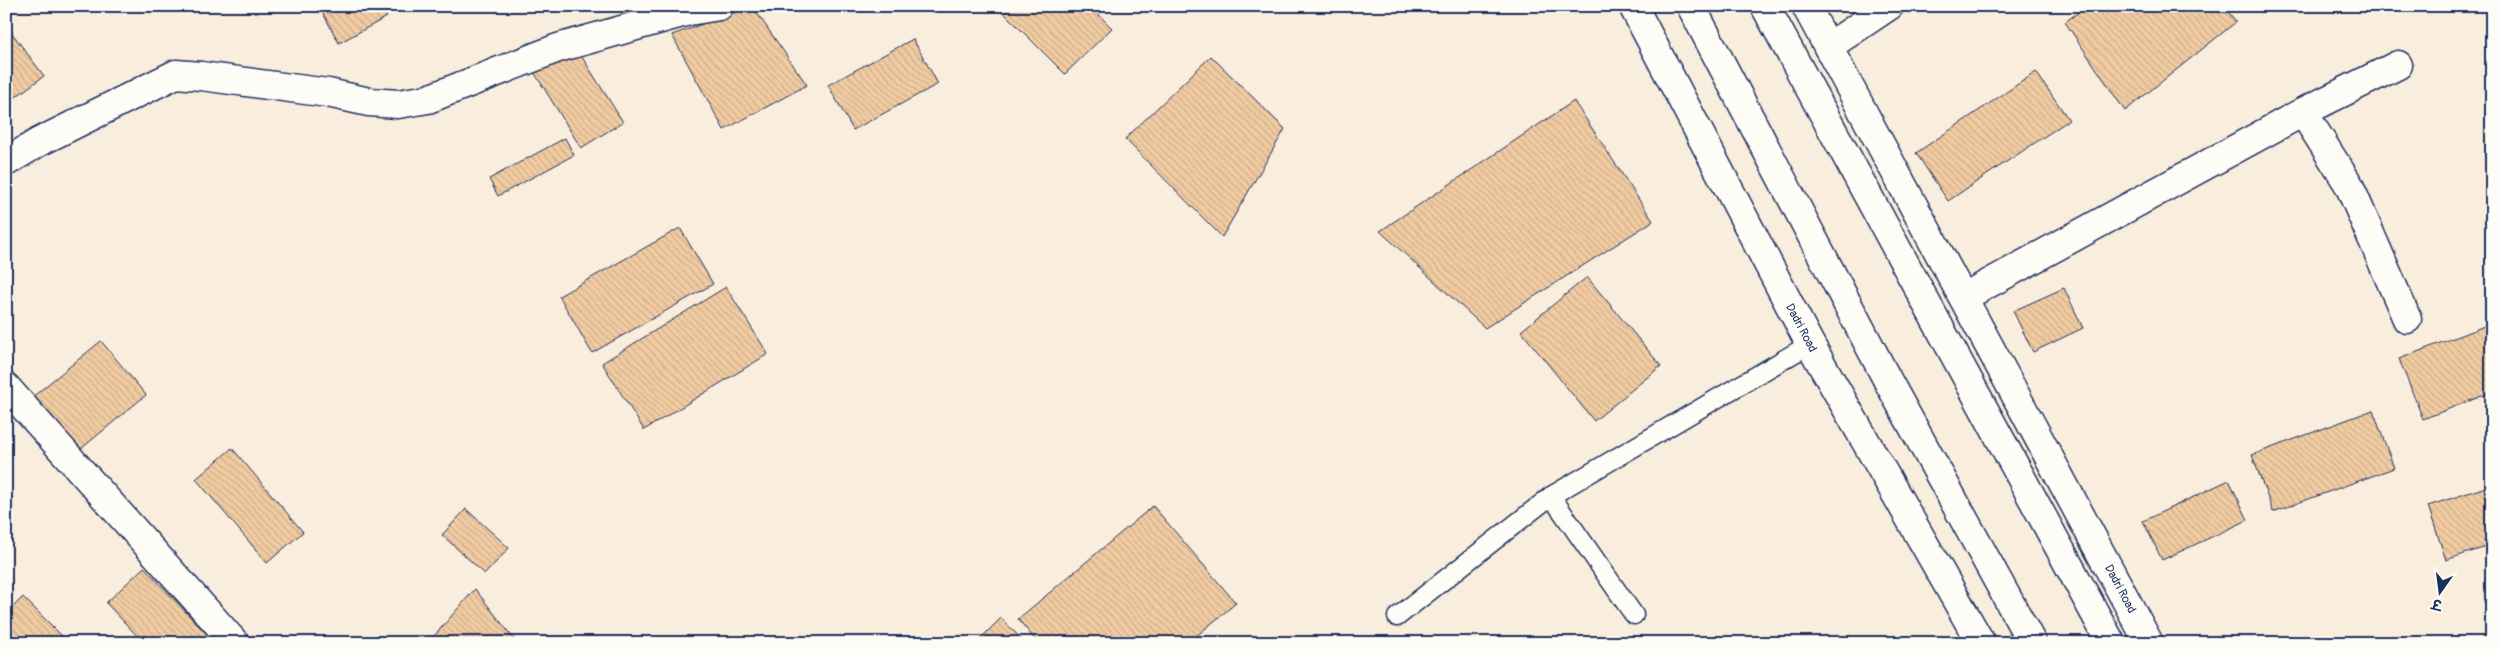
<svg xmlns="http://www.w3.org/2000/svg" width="2498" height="649" font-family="Pangolin,'Playpen Sans Deva',sans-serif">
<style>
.building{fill:url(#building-back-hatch);stroke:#1b2f5e}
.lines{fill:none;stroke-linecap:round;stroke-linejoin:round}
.lane-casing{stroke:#1b2f5e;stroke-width:21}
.street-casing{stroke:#1b2f5e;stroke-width:31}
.secondary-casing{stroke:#1b2f5e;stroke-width:31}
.lane{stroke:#fdfcf7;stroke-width:18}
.street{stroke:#fdfcf7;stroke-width:28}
.secondary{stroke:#fdfcf7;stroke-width:28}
.labels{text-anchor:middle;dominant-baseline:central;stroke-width:4;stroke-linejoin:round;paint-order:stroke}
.street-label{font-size:12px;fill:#1b2f5e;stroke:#fdfcf7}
</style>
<defs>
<pattern id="building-back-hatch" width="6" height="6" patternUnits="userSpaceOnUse" patternTransform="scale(1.25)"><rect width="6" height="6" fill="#f1cba1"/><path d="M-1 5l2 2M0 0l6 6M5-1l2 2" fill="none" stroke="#ceaf8d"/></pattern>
</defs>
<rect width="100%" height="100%" fill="#f9eddd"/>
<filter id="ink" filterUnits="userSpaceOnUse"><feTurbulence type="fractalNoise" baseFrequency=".02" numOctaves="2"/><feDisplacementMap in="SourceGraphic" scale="10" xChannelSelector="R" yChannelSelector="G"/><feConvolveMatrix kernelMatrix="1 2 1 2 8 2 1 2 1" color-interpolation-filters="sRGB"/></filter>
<g filter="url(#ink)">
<g class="building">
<path d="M 319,6 L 381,6 L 387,17 L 339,43 Z"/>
<path d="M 752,6 L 807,85 L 724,130 L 672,35 Z"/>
<path d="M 1011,6 L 1090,6 L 1112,28 L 1065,74 L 1004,13 Z"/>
<path d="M 2087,6 L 2224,6 L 2236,22 L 2125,111 L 2065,22 Z"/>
<path d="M 6,25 L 44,76 L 6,104 Z"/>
<path d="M 913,39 L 938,84 L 853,130 L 828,85 Z"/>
<path d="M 575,46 L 623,122 L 581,148 L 534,72 Z"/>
<path d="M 1211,56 L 1285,129 L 1222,237 L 1125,139 Z"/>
<path d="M 2036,72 L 2069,120 L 1948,201 L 1916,153 Z"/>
<path d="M 1574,101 L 1653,221 L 1485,328 L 1380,231 Z"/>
<path d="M 565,138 L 574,155 L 498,196 L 489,179 Z"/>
<path d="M 680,228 L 713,284 L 592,353 L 559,296 Z"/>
<path d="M 1587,277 L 1661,366 L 1594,421 L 1521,331 Z"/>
<path d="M 726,287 L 768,354 L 644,430 L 602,363 Z"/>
<path d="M 2064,288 L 2083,328 L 2033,352 L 2013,311 Z"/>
<path d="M 2492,323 L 2492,392 L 2423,419 L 2399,359 Z"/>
<path d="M 101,341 L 146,395 L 70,458 L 25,403 Z"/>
<path d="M 2373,410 L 2394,468 L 2273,512 L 2252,455 Z"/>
<path d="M 232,448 L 303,532 L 267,563 L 196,479 Z"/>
<path d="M 2229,480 L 2248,520 L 2162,560 L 2143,521 Z"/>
<path d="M 2492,485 L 2492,545 L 2446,560 L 2428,506 Z"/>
<path d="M 1153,506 L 1236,603 L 1188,643 L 1038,643 L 1018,619 Z"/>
<path d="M 466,509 L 509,548 L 485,574 L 442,535 Z"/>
<path d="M 144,567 L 215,643 L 144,643 L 106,603 Z"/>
<path d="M 475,589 L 517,643 L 428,643 Z"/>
<path d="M 23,597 L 69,643 L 6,643 L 6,614 Z"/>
<path d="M 1001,618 L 1025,643 L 976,643 Z"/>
</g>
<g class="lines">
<defs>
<g id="lane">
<path d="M 1551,496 L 1634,615"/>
<path d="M 1397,617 L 1551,496 L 1810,344"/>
</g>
<g id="street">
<path d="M 2303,112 L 2349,185 L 2407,319"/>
<path d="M 6,162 L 39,142 L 176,74 L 201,76 L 328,93 L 369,102 L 398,104 L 428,99 L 558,48 L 689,11 L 719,6"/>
<path d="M 1964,297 L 2303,112 L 2398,65"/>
<path d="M 6,387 L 235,643"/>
</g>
<g id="secondary">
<path d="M 1633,6 L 1810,344 L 1981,643"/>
<path d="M 1691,6 L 1889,383 L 2032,643"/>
<path d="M 1765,6 L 2111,643"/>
<path d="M 1806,6 L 2149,643"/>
<path d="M 1828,47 L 1889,6"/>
</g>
</defs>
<use href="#lane" class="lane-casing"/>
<use href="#street" class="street-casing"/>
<use href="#secondary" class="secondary-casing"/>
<use href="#lane" class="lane"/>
<use href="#street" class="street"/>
<use href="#secondary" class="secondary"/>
</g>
</g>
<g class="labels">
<g class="street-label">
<text transform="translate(1801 328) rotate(62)">Dadri Road</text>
<text transform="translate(2120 589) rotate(62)">Dadri Road</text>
</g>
</g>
<rect width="2498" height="649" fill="none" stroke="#fdfcf7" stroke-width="25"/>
<rect x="12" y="12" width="2473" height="624" fill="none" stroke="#1b2f5e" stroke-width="2" filter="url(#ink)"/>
<g transform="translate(2440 592) rotate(194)" stroke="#fdfcf7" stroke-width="4" paint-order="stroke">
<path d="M0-4L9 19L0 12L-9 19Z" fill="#1b2f5e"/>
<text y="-8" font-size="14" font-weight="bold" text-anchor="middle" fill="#1b2f5e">उ</text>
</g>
</svg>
